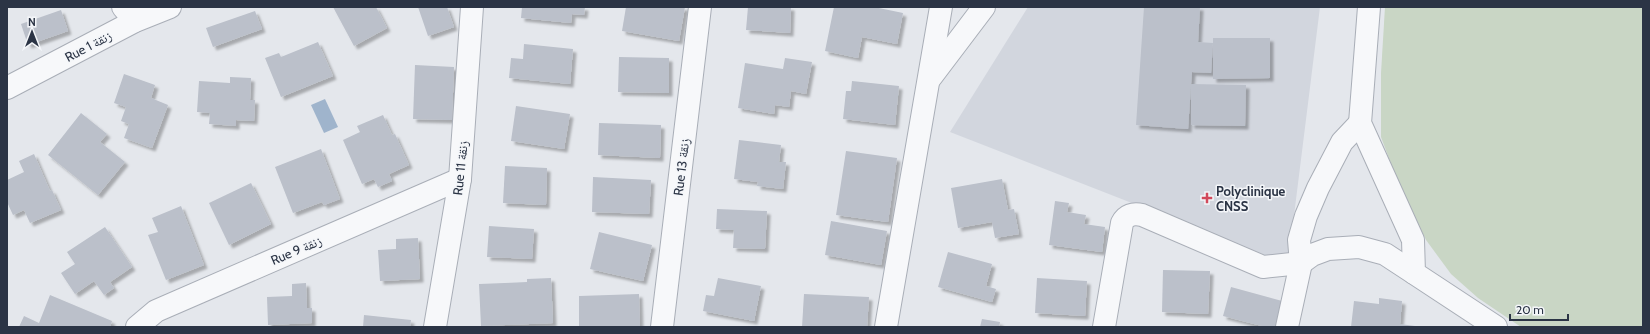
<svg xmlns="http://www.w3.org/2000/svg" width="1650" height="334" font-family="Cabin,'Noto Naskh Arabic',sans-serif">
<style>
.built{fill:#d2d6de}
.green{fill:#c9d6c5}
.water{fill:#9fb4cc}
.building{fill:#bbc0ca;filter:url(#shadow)}
.lines{fill:none;stroke-linecap:round;stroke-linejoin:round}
.minor-casing{stroke:#a9aeb7;stroke-width:24}
.minor{stroke:#f7f8fa;stroke-width:22}
.poi-dot{fill:#d1495b;stroke:#f4f6f9;stroke-width:1.5}
.labels{text-anchor:middle;dominant-baseline:central;stroke-width:3;stroke-linejoin:round;paint-order:stroke}
.street-label{font-size:13px;fill:#2b3445;stroke:#f4f6f9}
.poi-label{font-size:13px;font-weight:bold;fill:#2b3445;stroke:#f4f6f9;text-anchor:start}
</style>
<defs>
<filter id="shadow"><feDropShadow dx="3.5" dy="3.5" stdDeviation="1" flood-color="#0004"/></filter>
</defs>
<rect width="100%" height="100%" fill="#e4e7ec"/>
<path class="built" d="M 1028,7 L 1320,7 L 1288,264 L 950,132 Z"/>
<path class="green" d="M 1385,7 L 1643,7 L 1643,327 L 1521,327 L 1478,298 L 1451,274 L 1426,240 L 1400,188 L 1381,137 L 1381,73 Z"/>
<path class="water" d="M 325,99 L 338,127 L 324,133 L 311,105 Z"/>
<g class="building">
<path d="M 333,7 L 376,7 L 387,28 L 354,46 Z"/>
<path d="M 418,7 L 447,7 L 454,27 L 428,36 Z"/>
<path d="M 522,7 L 585,7 L 584,15 L 572,14 L 571,23 L 521,18 Z"/>
<path d="M 626,7 L 685,7 L 679,41 L 622,31 Z"/>
<path d="M 748,7 L 791,7 L 790,33 L 746,30 Z"/>
<path d="M 834,7 L 874,7 L 903,13 L 897,44 L 862,37 L 858,58 L 825,51 Z"/>
<path d="M 1144,7 L 1200,7 L 1198,42 L 1213,43 L 1211,73 L 1192,72 L 1191,84 L 1246,85 L 1245,126 L 1191,125 L 1191,86 L 1188,129 L 1136,125 Z"/>
<path d="M 61,10 L 68,31 L 28,45 L 21,24 Z"/>
<path d="M 255,11 L 262,29 L 213,47 L 206,28 Z"/>
<path d="M 1213,38 L 1270,38 L 1270,78 L 1213,79 Z"/>
<path d="M 318,42 L 333,76 L 281,97 L 265,58 L 279,53 L 281,57 Z"/>
<path d="M 524,44 L 573,49 L 570,84 L 509,78 L 511,58 L 523,59 Z"/>
<path d="M 619,57 L 669,58 L 669,93 L 618,92 Z"/>
<path d="M 785,58 L 812,62 L 806,94 L 791,91 L 789,107 L 775,105 L 774,114 L 738,108 L 745,63 L 783,69 Z"/>
<path d="M 415,65 L 454,67 L 452,120 L 413,119 Z"/>
<path d="M 124,74 L 155,85 L 151,98 L 168,105 L 152,148 L 124,138 L 129,124 L 121,121 L 126,107 L 114,103 Z"/>
<path d="M 230,77 L 251,78 L 250,100 L 255,100 L 254,121 L 236,120 L 236,126 L 209,124 L 210,113 L 197,112 L 199,81 L 230,83 Z"/>
<path d="M 852,81 L 899,86 L 895,125 L 843,119 L 846,91 L 851,91 Z"/>
<path d="M 516,106 L 570,114 L 564,149 L 511,141 Z"/>
<path d="M 81,113 L 107,134 L 100,142 L 125,162 L 98,195 L 48,155 Z"/>
<path d="M 383,115 L 392,135 L 395,134 L 409,165 L 389,174 L 392,181 L 378,187 L 374,179 L 362,184 L 343,140 L 360,132 L 357,126 Z"/>
<path d="M 599,123 L 661,125 L 660,158 L 598,155 Z"/>
<path d="M 739,140 L 781,145 L 779,162 L 786,162 L 783,189 L 757,186 L 758,182 L 734,179 Z"/>
<path d="M 321,149 L 340,199 L 324,205 L 322,202 L 293,213 L 275,167 Z"/>
<path d="M 846,151 L 897,158 L 888,222 L 836,215 Z"/>
<path d="M 34,154 L 50,191 L 52,190 L 61,210 L 30,223 L 24,210 L 13,215 L 7,202 L 7,180 L 24,172 L 19,161 Z"/>
<path d="M 505,166 L 547,168 L 546,205 L 503,203 Z"/>
<path d="M 593,177 L 651,180 L 649,214 L 592,212 Z"/>
<path d="M 1002,179 L 1008,210 L 1014,209 L 1019,234 L 995,238 L 992,222 L 958,228 L 951,188 Z"/>
<path d="M 251,183 L 271,224 L 229,245 L 209,203 Z"/>
<path d="M 1055,201 L 1069,203 L 1067,212 L 1086,215 L 1084,224 L 1105,227 L 1102,252 L 1049,245 Z"/>
<path d="M 181,206 L 204,265 L 166,280 L 148,235 L 158,232 L 152,218 Z"/>
<path d="M 717,209 L 767,211 L 765,249 L 733,248 L 734,230 L 716,229 Z"/>
<path d="M 831,221 L 887,231 L 881,265 L 825,255 Z"/>
<path d="M 489,226 L 534,229 L 532,259 L 487,257 Z"/>
<path d="M 105,227 L 132,267 L 110,282 L 114,288 L 104,295 L 94,281 L 75,294 L 61,273 L 75,264 L 67,252 Z"/>
<path d="M 599,232 L 652,245 L 643,281 L 590,269 Z"/>
<path d="M 418,238 L 420,279 L 380,281 L 378,250 L 396,249 L 396,239 Z"/>
<path d="M 948,252 L 992,264 L 986,286 L 996,289 L 992,302 L 938,287 Z"/>
<path d="M 1163,270 L 1210,271 L 1208,314 L 1162,312 Z"/>
<path d="M 551,278 L 553,323 L 481,326 L 479,284 L 527,282 L 527,279 Z"/>
<path d="M 718,278 L 761,286 L 754,321 L 703,311 L 706,295 L 714,296 Z"/>
<path d="M 1037,278 L 1087,281 L 1085,316 L 1035,313 Z"/>
<path d="M 306,283 L 307,308 L 312,308 L 312,323 L 268,325 L 267,297 L 292,296 L 292,284 Z"/>
<path d="M 1231,287 L 1282,301 L 1275,327 L 1266,327 L 1223,316 Z"/>
<path d="M 639,294 L 640,327 L 579,327 L 579,296 Z"/>
<path d="M 804,294 L 869,297 L 867,327 L 802,327 Z"/>
<path d="M 50,295 L 112,321 L 110,327 L 19,327 L 24,316 L 39,323 Z"/>
<path d="M 1379,298 L 1402,301 L 1400,324 L 1415,326 L 1415,327 L 1351,327 L 1354,301 L 1379,304 Z"/>
<path d="M 364,315 L 411,320 L 410,327 L 363,327 Z"/>
<path d="M 982,319 L 1000,322 L 999,327 L 980,327 Z"/>
</g>
<g class="lines">
<defs>
<g id="minor">
<path d="M 123,7 L 135,21"/>
<path d="M 1369,7 L 1360,123 L 1413,240 L 1414,273 L 1496,327"/>
<path d="M 931,77 L 984,7"/>
<path d="M 7,88 L 135,21 L 170,7"/>
<path d="M 137,327 L 156,311 L 460,179"/>
<path d="M 435,327 L 460,179 L 472,7"/>
<path d="M 662,327 L 700,7"/>
<path d="M 886,327 L 941,7"/>
<path d="M 1104,327 L 1122,223 C 1126,215 1133,213 1142,215 L 1263,267 L 1301,263 L 1312,255 L 1328,249 L 1359,247 L 1385,254 L 1414,273"/>
<path d="M 1287,327 L 1301,263 L 1299,240 L 1306,216 L 1318,188 L 1342,142 L 1360,123"/>
</g>
</defs>
<use href="#minor" class="minor-casing"/>
<use href="#minor" class="minor"/>
</g>
<path class="poi-dot" d="M1205 192h4v4h4v4h-4v4h-4v-4h-4v-4h4z"/>
<g class="labels">
<g class="street-label">
<text transform="translate(88 46) rotate(-28)">Rue 1 زنقة</text>
<text transform="translate(681 167) rotate(-83)">Rue 13 زنقة</text>
<text transform="translate(460 168) rotate(-84)">Rue 11 زنقة</text>
<text transform="translate(296 250) rotate(-23)">Rue 9 زنقة</text>
</g>
<g class="poi-label">
<text x="1216" y="191">Polyclinique<tspan x="1216" dy="15">CNSS</tspan></text>
</g>
</g>
<rect width="1650" height="334" fill="none" stroke="#2b3445" stroke-width="16"/>
<g transform="translate(32 32)" stroke="#f4f6f9" stroke-width="3" paint-order="stroke">
<path d="M0-3L7 15L0 10L-7 15Z" fill="#2b3445"/>
<text y="-6" font-size="11" font-weight="bold" text-anchor="middle" fill="#2b3445">N</text>
</g>
<path d="M1510 314v6h58v-6" fill="none" stroke="#2b3445" stroke-width="2"/>
<text x="1516" y="314" font-size="12" fill="#2b3445" stroke="#f4f6f9" stroke-width="3" paint-order="stroke">20 m</text>
</svg>
